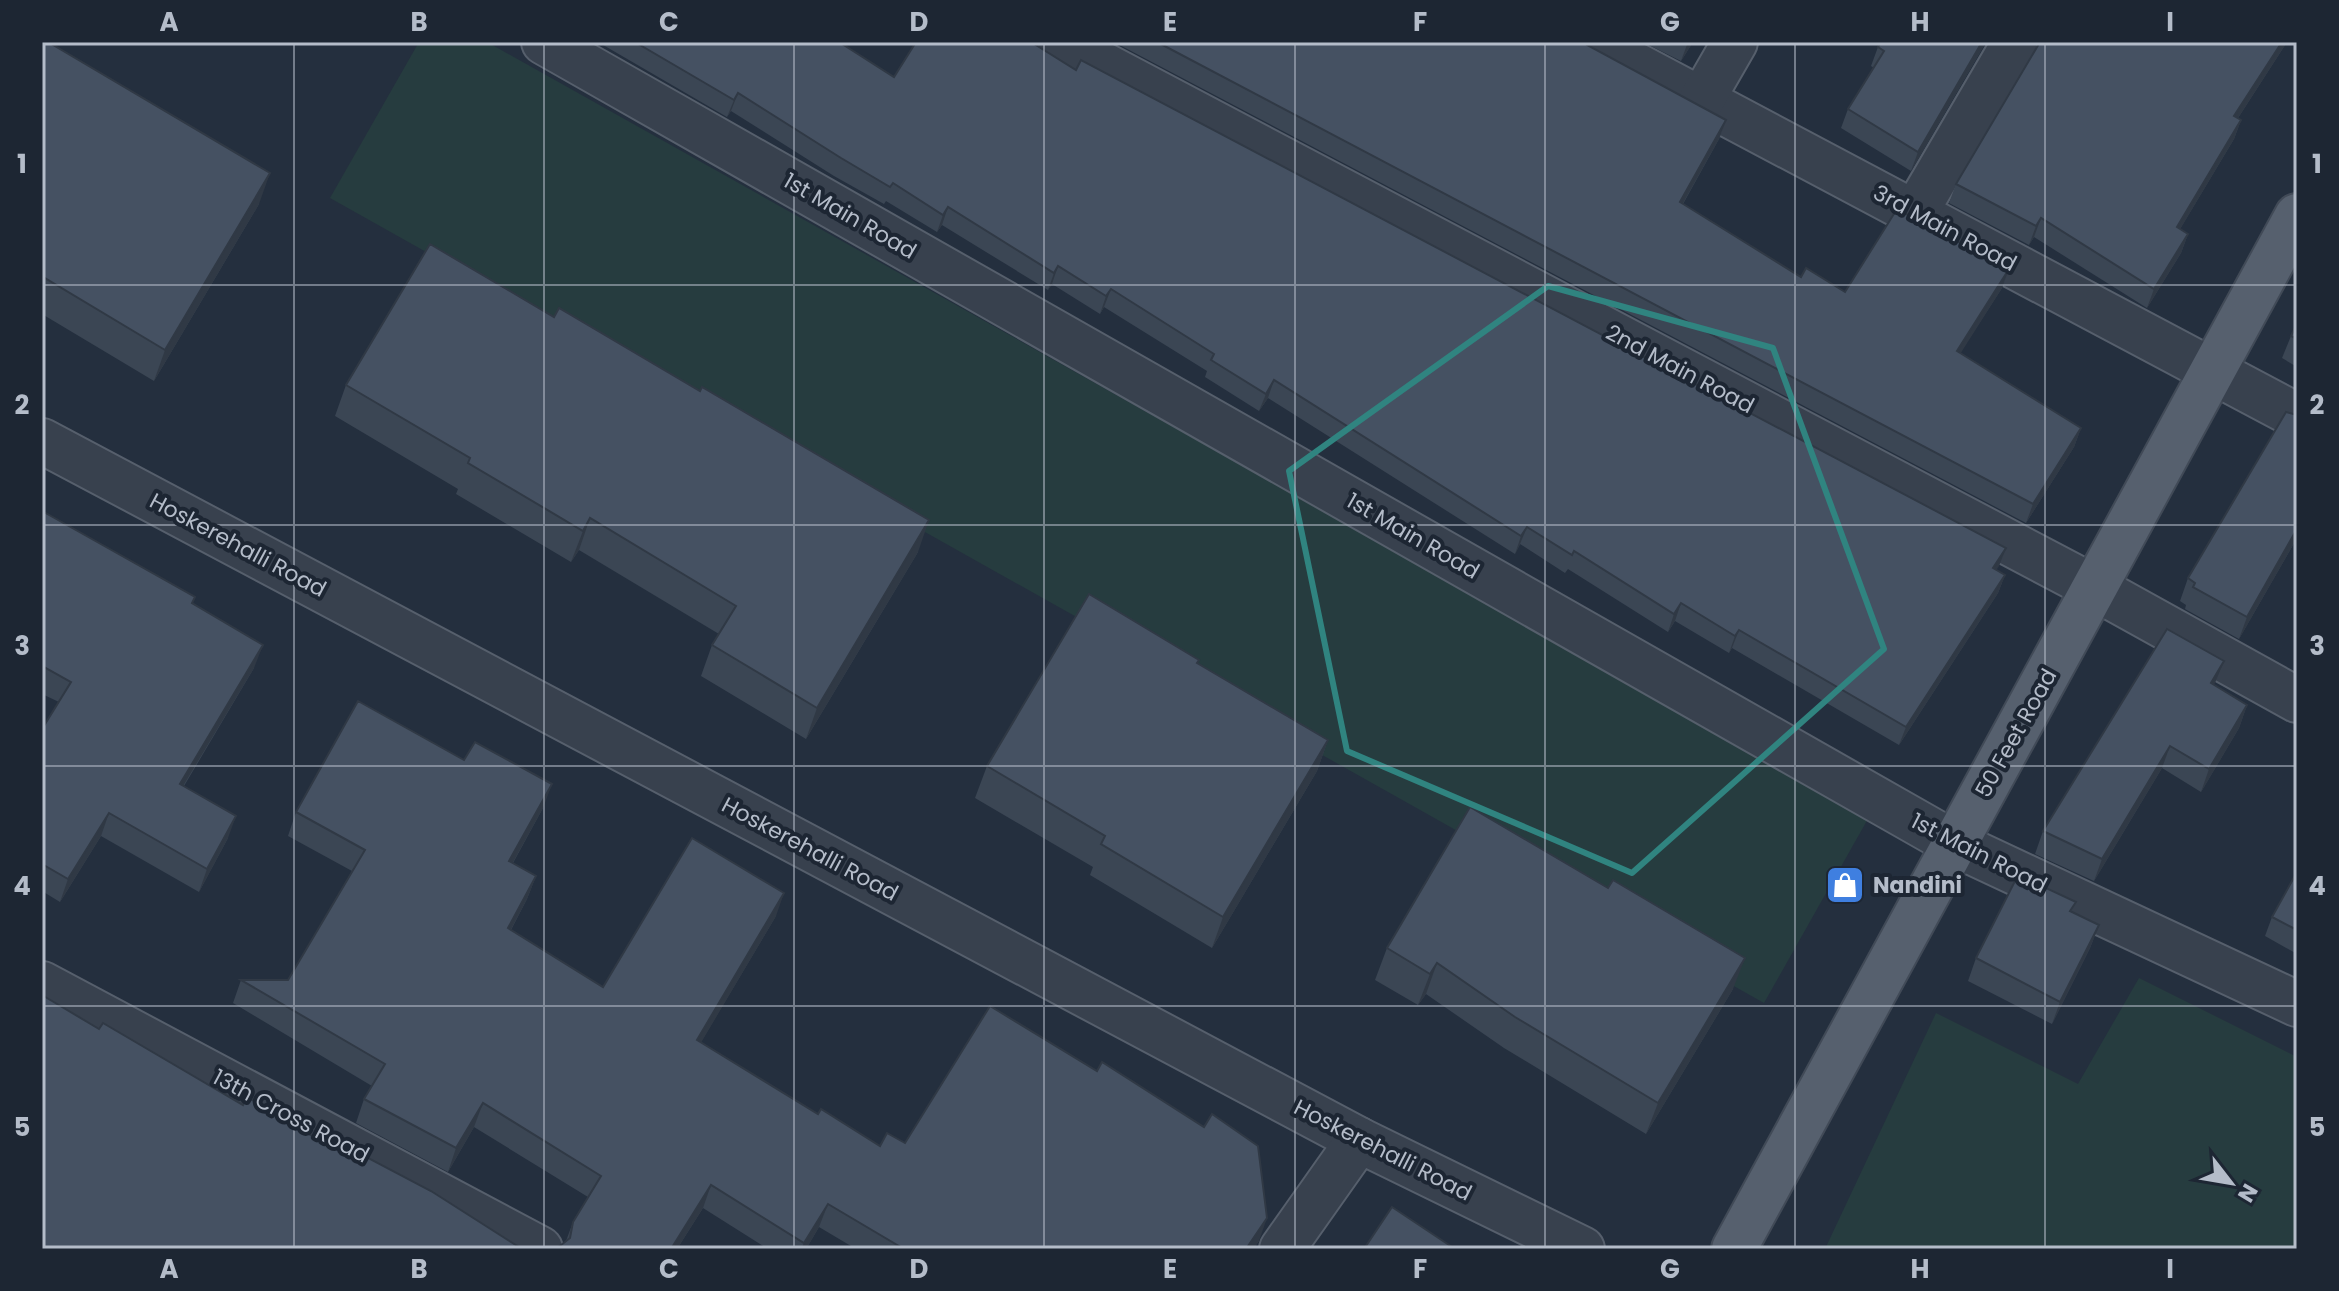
<svg xmlns="http://www.w3.org/2000/svg" width="2339" height="1291" font-family="Poppins,sans-serif">
<style>
.green{fill:#263c3f}
.lines{fill:none;stroke-linecap:round;stroke-linejoin:round}
.minor-casing{stroke:#565f6c;stroke-width:48}
.major-casing{stroke:#414a57;stroke-width:48}
.minor{stroke:#38414e;stroke-width:44}
.major{stroke:#56606e;stroke-width:44}
.wall{fill:#3b4654}
.shaded-wall{fill:#303945}
.building{fill:#455162;stroke:#303945;stroke-width:2}
.marked{fill:none;stroke:#308480;stroke-width:6;stroke-linejoin:round}
.grid{fill:none;stroke:#b4bcc9;stroke-width:2;stroke-opacity:0.55}
.labels{text-anchor:middle;dominant-baseline:central;stroke-width:8;stroke-linejoin:round;paint-order:stroke}
.street-label{font-size:22px;fill:#b4bcc9;stroke:#1d2633}
.poi-label{font-size:22px;font-weight:bold;fill:#b4bcc9;stroke:#1d2633;text-anchor:start}
.neatline{fill:none;stroke:#b4bcc9;stroke-width:3}
.grid-label{font-size:26px;text-anchor:middle;font-weight:bold;fill:#b4bcc9}
</style>
<rect width="100%" height="100%" fill="#242f3e"/>
<g class="green">
<path d="M 419,42 L 487,42 L 1869,817 L 1764,1003 L 330,198 Z"/>
<path d="M 2139,978 L 2297,1057 L 2297,1249 L 1825,1249 L 1936,1013 L 2078,1084 Z"/>
</g>
<g class="lines">
<defs>
<g id="minor">
<path d="M 544,42 L 1955,844 L 2297,1004"/>
<path d="M 1060,42 L 2095,588 L 2297,700"/>
<path d="M 1592,42 L 2297,416"/>
<path d="M 1701,101 L 1735,42"/>
<path d="M 1916,211 L 2015,42"/>
<path d="M 42,441 L 1359,1140 L 1582,1249"/>
<path d="M 42,984 L 540,1249"/>
<path d="M 1282,1249 L 1359,1140"/>
</g>
<path id="major" d="M 1734,1249 L 2297,216"/>
</defs>
<use href="#minor" class="minor-casing"/>
<use href="#major" class="major-casing"/>
<use href="#minor" class="minor"/>
<use href="#major" class="major"/>
</g>
<g class="wall">
<path d="M 42,42 L 259,204 L 154,381 L 42,314 Z"/>
<path d="M 598,42 L 839,42 L 894,77 L 1076,70 L 2006,548 L 1996,570 L 2005,575 L 1998,593 L 1899,745 L 1732,648 L 1729,653 L 1675,621 L 1668,632 L 1568,569 L 1565,573 L 1520,544 L 1515,554 L 1268,398 L 1259,411 L 1205,377 L 1207,371 L 1104,307 L 1100,314 L 1052,284 L 1048,290 L 942,225 L 937,232 L 886,201 L 884,204 L 834,176 L 731,111 L 727,117 Z"/>
<path d="M 1114,42 L 1584,42 L 1587,45 L 1726,120 L 1719,139 L 1683,204 L 1801,277 L 1845,292 L 2009,269 L 2002,288 L 1960,353 L 2081,428 L 2074,447 L 2026,523 Z"/>
<path d="M 1643,42 L 1693,42 L 1681,61 Z"/>
<path d="M 1881,42 L 1986,42 L 1911,171 L 1841,128 L 1848,109 L 1874,68 L 1871,66 L 1878,47 Z"/>
<path d="M 2040,42 L 2287,42 L 2238,118 L 2241,120 L 2234,139 L 2180,229 L 2188,234 L 2181,253 L 2147,308 L 2034,237 L 2029,245 L 1949,203 L 1956,184 Z"/>
<path d="M 2297,324 L 2297,367 L 2282,358 L 2291,336 Z"/>
<path d="M 346,385 L 918,552 L 806,739 L 701,676 L 712,645 L 719,634 L 579,550 L 571,562 L 456,494 L 458,489 L 335,416 Z"/>
<path d="M 2297,415 L 2297,538 L 2239,639 L 2185,609 L 2186,605 L 2180,601 L 2188,578 Z"/>
<path d="M 42,511 L 193,603 L 254,668 L 184,786 L 228,838 L 199,892 L 101,836 L 60,902 L 42,891 L 42,729 L 59,702 L 42,694 Z"/>
<path d="M 2214,685 L 2247,705 L 2239,728 L 2201,792 L 2162,768 L 2094,881 L 2035,854 L 2043,831 Z"/>
<path d="M 1328,740 L 1317,771 L 1212,948 L 1090,875 L 1093,867 L 975,798 L 987,766 Z"/>
<path d="M 543,808 L 513,863 L 536,876 L 527,899 L 511,930 L 603,987 L 776,916 L 701,1042 L 818,1114 L 880,1146 L 905,1143 L 1259,1241 L 1253,1249 L 856,1249 L 819,1227 L 806,1249 L 768,1249 L 703,1208 L 677,1249 L 556,1249 L 566,1241 L 573,1222 L 588,1197 L 474,1127 L 448,1172 L 356,1123 L 364,1099 L 372,1086 L 233,1003 L 241,980 L 288,980 L 352,871 L 288,836 L 296,812 Z"/>
<path d="M 2297,872 L 2297,954 L 2265,936 L 2272,917 Z"/>
<path d="M 2072,912 L 2099,925 L 2090,948 L 2052,1024 L 1968,981 L 1976,958 Z"/>
<path d="M 1387,948 L 1733,989 L 1646,1134 L 1504,1048 L 1426,994 L 1418,1005 L 1375,980 Z"/>
</g>
<g class="shaded-wall">
<path d="M 1688,42 L 1693,42 L 1681,61 Z"/>
<path d="M 1982,42 L 1986,42 L 1911,171 L 1918,152 Z"/>
<path d="M 2282,42 L 2287,42 L 2227,135 L 2234,116 Z"/>
<path d="M 738,93 L 731,111 L 727,117 L 734,100 Z"/>
<path d="M 1726,120 L 1719,139 L 1673,221 L 1680,202 Z"/>
<path d="M 2241,120 L 2234,139 L 2170,246 L 2177,227 Z"/>
<path d="M 270,173 L 259,204 L 154,381 L 165,350 Z"/>
<path d="M 948,207 L 942,225 L 937,232 L 943,215 Z"/>
<path d="M 2041,218 L 2034,237 L 2029,245 L 2036,226 Z"/>
<path d="M 2188,234 L 2181,253 L 2147,308 L 2154,289 Z"/>
<path d="M 1058,266 L 1052,284 L 1048,290 L 1054,273 Z"/>
<path d="M 2009,269 L 2002,288 L 1950,370 L 1957,351 Z"/>
<path d="M 1111,289 L 1104,307 L 1100,314 L 1106,296 Z"/>
<path d="M 1274,380 L 1268,398 L 1259,411 L 1266,394 Z"/>
<path d="M 2081,428 L 2074,447 L 2026,523 L 2033,504 Z"/>
<path d="M 590,518 L 579,550 L 571,562 L 583,531 Z"/>
<path d="M 929,520 L 918,552 L 806,739 L 817,708 Z"/>
<path d="M 1527,527 L 1520,544 L 1515,554 L 1521,536 Z"/>
<path d="M 2297,529 L 2297,538 L 2239,639 L 2247,617 Z"/>
<path d="M 2006,548 L 1999,566 L 1986,586 L 1993,568 Z"/>
<path d="M 2005,575 L 1998,593 L 1899,745 L 1906,727 Z"/>
<path d="M 1681,603 L 1675,621 L 1668,632 L 1674,614 Z"/>
<path d="M 1739,630 L 1732,648 L 1729,653 L 1735,636 Z"/>
<path d="M 263,645 L 254,668 L 171,806 L 180,784 Z"/>
<path d="M 2224,661 L 2215,683 L 2203,706 L 2211,683 Z"/>
<path d="M 2247,705 L 2239,728 L 2201,792 L 2209,769 Z"/>
<path d="M 1328,740 L 1317,771 L 1212,948 L 1223,917 Z"/>
<path d="M 2170,746 L 2162,768 L 2094,881 L 2102,859 Z"/>
<path d="M 552,784 L 543,808 L 501,884 L 509,861 Z"/>
<path d="M 109,813 L 101,836 L 60,902 L 68,879 Z"/>
<path d="M 236,816 L 228,838 L 199,892 L 207,869 Z"/>
<path d="M 536,876 L 527,899 L 499,952 L 508,928 Z"/>
<path d="M 784,893 L 776,916 L 689,1063 L 697,1040 Z"/>
<path d="M 2099,925 L 2090,948 L 2052,1024 L 2060,1002 Z"/>
<path d="M 1745,958 L 1733,989 L 1646,1134 L 1658,1103 Z"/>
<path d="M 1437,963 L 1426,994 L 1418,1005 L 1430,974 Z"/>
<path d="M 483,1103 L 474,1127 L 448,1172 L 456,1148 Z"/>
<path d="M 711,1185 L 703,1208 L 677,1249 L 671,1249 Z"/>
<path d="M 828,1204 L 819,1227 L 806,1249 L 801,1249 L 804,1243 Z"/>
<path d="M 1267,1218 L 1259,1241 L 1253,1249 L 1246,1249 Z"/>
</g>
<g class="building">
<path d="M 42,42 L 48,42 L 270,173 L 165,350 L 43,277 L 42,279 Z"/>
<path d="M 635,42 L 839,42 L 894,77 L 916,42 L 1031,42 L 1076,70 L 1081,60 L 2006,548 L 1993,568 L 2005,575 L 1906,727 L 1739,630 L 1735,636 L 1681,603 L 1674,614 L 1574,551 L 1572,555 L 1527,527 L 1521,536 L 1274,380 L 1266,394 L 1211,360 L 1214,354 L 1111,289 L 1106,296 L 1058,266 L 1054,273 L 948,207 L 943,215 L 893,183 L 890,187 L 841,158 L 738,93 L 734,100 Z"/>
<path d="M 1157,42 L 1584,42 L 1587,45 L 1726,120 L 1680,202 L 1801,277 L 1806,268 L 1845,292 L 1897,209 L 2009,269 L 1957,351 L 2081,428 L 2033,504 Z"/>
<path d="M 1881,42 L 1982,42 L 1918,152 L 1848,109 L 1884,51 L 1878,47 Z"/>
<path d="M 2040,42 L 2282,42 L 2234,116 L 2241,120 L 2177,227 L 2188,234 L 2154,289 L 2041,218 L 2036,226 L 1956,184 Z"/>
<path d="M 430,244 L 554,317 L 559,308 L 700,391 L 702,387 L 929,520 L 817,708 L 712,645 L 736,606 L 590,518 L 583,531 L 468,463 L 470,458 L 346,385 Z"/>
<path d="M 2297,324 L 2297,339 L 2291,336 Z"/>
<path d="M 2286,412 L 2297,415 L 2297,529 L 2247,617 L 2193,587 L 2195,583 L 2188,578 Z"/>
<path d="M 42,511 L 195,597 L 192,603 L 263,645 L 180,784 L 236,816 L 207,869 L 109,813 L 68,879 L 42,864 L 42,729 L 71,682 L 42,666 Z"/>
<path d="M 1089,594 L 1199,660 L 1197,663 L 1328,740 L 1223,917 L 1101,844 L 1105,836 L 987,766 Z"/>
<path d="M 2167,629 L 2224,661 L 2211,683 L 2247,705 L 2209,769 L 2170,746 L 2102,859 L 2043,831 Z"/>
<path d="M 358,701 L 464,760 L 475,742 L 552,784 L 509,861 L 536,876 L 508,928 L 603,987 L 692,838 L 784,893 L 697,1040 L 818,1114 L 821,1109 L 880,1146 L 887,1133 L 905,1143 L 990,1006 L 1097,1071 L 1102,1062 L 1204,1127 L 1212,1114 L 1258,1146 L 1267,1218 L 1246,1249 L 904,1249 L 828,1204 L 804,1243 L 711,1185 L 671,1249 L 556,1249 L 570,1238 L 573,1222 L 601,1176 L 483,1103 L 456,1148 L 364,1099 L 385,1064 L 241,980 L 288,980 L 365,850 L 296,812 Z"/>
<path d="M 1470,807 L 1608,888 L 1613,880 L 1745,958 L 1658,1103 L 1515,1017 L 1437,963 L 1430,974 L 1387,948 Z"/>
<path d="M 2297,872 L 2297,930 L 2272,917 Z"/>
<path d="M 2018,875 L 2076,902 L 2070,911 L 2099,925 L 2060,1002 L 1976,958 Z"/>
<path d="M 42,995 L 99,1029 L 103,1023 L 243,1105 L 247,1097 L 334,1149 L 338,1142 L 431,1191 L 522,1249 L 42,1249 Z"/>
<path d="M 1392,1207 L 1455,1249 L 1364,1249 Z"/>
</g>
<path class="marked" d="M 1548,286 L 1773,348 L 1884,649 L 1632,873 L 1347,751 L 1289,471 Z"/>
<path class="grid" d="M 294,42 L 294,1249M 544,42 L 544,1249M 794,42 L 794,1249M 1044,42 L 1044,1249M 1295,42 L 1295,1249M 1545,42 L 1545,1249M 1795,42 L 1795,1249M 2045,42 L 2045,1249M 42,285 L 2297,285M 42,525 L 2297,525M 42,766 L 2297,766M 42,1006 L 2297,1006"/>
<defs>
<symbol id="shop-square" viewBox="-11 -11 22 22"><rect x="-9" y="-9" width="18" height="18" rx="4" fill="#3f7fe0" stroke="#1d2633"/><path d="M-5-2.5h2.3a2.7 3.5 0 0 1 5.4 0H5L5.5 6h-11ZM-1.5-2.5h3a1.5 2.3 0 0 0-3 0Z" fill="#fff"/></symbol>
</defs>
<g fill-rule="evenodd">
<use href="#shop-square" x="1823" y="863" width="44" height="44"/>
</g>
<g class="labels">
<g class="street-label">
<text transform="translate(850 216) rotate(30)">1st Main Road</text>
<text transform="translate(1945 228) rotate(28)">3rd Main Road</text>
<text transform="translate(1680 369) rotate(28)">2nd Main Road</text>
<text transform="translate(1413 536) rotate(30)">1st Main Road</text>
<text transform="translate(238 545) rotate(28)">Hoskerehalli Road</text>
<text transform="translate(2016 733) rotate(-61)">50 Feet Road</text>
<text transform="translate(810 849) rotate(28)">Hoskerehalli Road</text>
<text transform="translate(1979 853) rotate(27)">1st Main Road</text>
<text transform="translate(291 1116) rotate(28)">13th Cross Road</text>
<text transform="translate(1383 1150) rotate(27)">Hoskerehalli Road</text>
</g>
<g class="poi-label">
<text x="1873" y="885">Nandini</text>
</g>
</g>
<rect width="2339" height="1291" fill="none" stroke="#1d2633" stroke-width="88"/>
<g transform="translate(2231 1183) rotate(121)" stroke="#1d2633" stroke-width="6" paint-order="stroke">
<path d="M0-6L14 30L0 20L-14 30Z" fill="#b4bcc9"/>
<text y="-12" font-size="22" font-weight="bold" text-anchor="middle" fill="#b4bcc9">N</text>
</g>
<rect x="44" y="44" width="2251" height="1203" class="neatline"/>
<g class="grid-label">
<text x="169" y="31">A</text>
<text x="419" y="31">B</text>
<text x="669" y="31">C</text>
<text x="919" y="31">D</text>
<text x="1170" y="31">E</text>
<text x="1420" y="31">F</text>
<text x="1670" y="31">G</text>
<text x="1920" y="31">H</text>
<text x="2170" y="31">I</text>
<text x="22" y="173">1</text>
<text x="2317" y="173">1</text>
<text x="22" y="414">2</text>
<text x="2317" y="414">2</text>
<text x="22" y="655">3</text>
<text x="2317" y="655">3</text>
<text x="22" y="895">4</text>
<text x="2317" y="895">4</text>
<text x="22" y="1136">5</text>
<text x="2317" y="1136">5</text>
<text x="169" y="1278">A</text>
<text x="419" y="1278">B</text>
<text x="669" y="1278">C</text>
<text x="919" y="1278">D</text>
<text x="1170" y="1278">E</text>
<text x="1420" y="1278">F</text>
<text x="1670" y="1278">G</text>
<text x="1920" y="1278">H</text>
<text x="2170" y="1278">I</text>
</g>
</svg>
